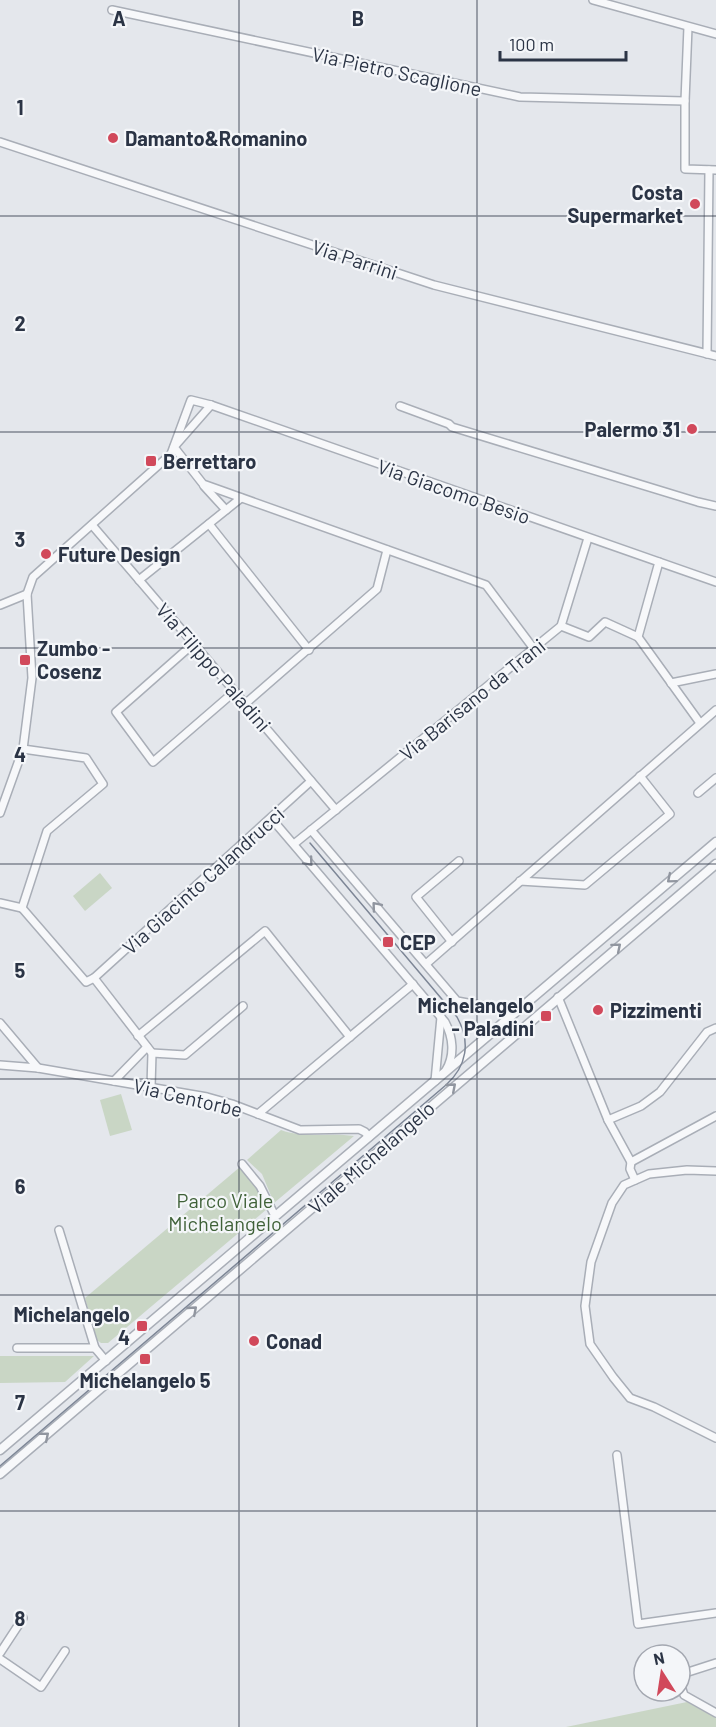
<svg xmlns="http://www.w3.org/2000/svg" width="716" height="1727" font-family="Barlow,sans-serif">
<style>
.green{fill:#c9d6c5}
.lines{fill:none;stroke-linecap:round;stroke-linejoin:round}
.minor-casing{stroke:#a9aeb7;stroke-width:10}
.tertiary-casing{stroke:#a9aeb7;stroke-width:11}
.minor{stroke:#f7f8fa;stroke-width:7}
.tertiary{stroke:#f7f8fa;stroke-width:8}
.tram{stroke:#7d8696;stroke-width:1.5}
.oneway{stroke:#9196a0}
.grid{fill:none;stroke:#2b3445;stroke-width:1.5;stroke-opacity:0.55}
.poi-dot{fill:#d1495b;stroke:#f4f6f9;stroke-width:2}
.labels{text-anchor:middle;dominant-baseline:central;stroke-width:4.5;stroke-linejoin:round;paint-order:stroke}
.street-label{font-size:20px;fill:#2b3445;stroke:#f4f6f9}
.poi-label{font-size:20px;font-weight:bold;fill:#2b3445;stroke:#f4f6f9;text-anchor:start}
.park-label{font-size:20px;fill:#3f6138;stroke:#f4f6f9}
.grid-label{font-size:20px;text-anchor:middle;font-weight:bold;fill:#2b3445;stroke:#f4f6f9;stroke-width:4.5;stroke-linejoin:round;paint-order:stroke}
</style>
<rect width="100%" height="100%" fill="#e4e7ec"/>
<g class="green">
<path d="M 100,873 L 112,888 L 85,911 L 73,896 Z"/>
<path d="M 121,1094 L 132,1130 L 110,1136 L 100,1100 Z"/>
<path d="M 281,1130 C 305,1139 329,1132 354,1136 L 274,1203 L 262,1174 L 247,1160 Z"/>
<path d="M 240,1167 L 257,1186 L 267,1209 L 108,1343 L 101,1343 L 97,1340 L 85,1298 Z"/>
<path d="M 0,1356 L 94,1356 L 65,1382 L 0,1383 Z"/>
<path d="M 687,1702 L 716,1718 L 716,1727 L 566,1727 Z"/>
</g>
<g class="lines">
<defs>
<g id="minor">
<path d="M 593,0 L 716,34"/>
<path d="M 112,10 L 520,97 L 685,101"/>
<path d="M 688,27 L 685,101 L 685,169 L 716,170"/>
<path d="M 0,142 L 434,285 L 716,356"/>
<path d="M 707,354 L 709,170"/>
<path d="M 211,405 L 174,447 L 203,484 L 486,585 L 534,649"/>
<path d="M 400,406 L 449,424 L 452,427 L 698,502 L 716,506"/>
<path d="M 204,486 L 226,510"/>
<path d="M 209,524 L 309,650"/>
<path d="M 92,525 L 336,810"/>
<path d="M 659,562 L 638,637 L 700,723"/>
<path d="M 139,580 L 241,498"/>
<path d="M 0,605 L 27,594"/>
<path d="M 561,626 L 589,637 L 605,622 L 638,637"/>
<path d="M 193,644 L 116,712 L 153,762 L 234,692"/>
<path d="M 671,683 L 716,674"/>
<path d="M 245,704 L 377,589 L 387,550"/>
<path d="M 23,749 L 86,758 L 103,784 L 47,831 L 22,908 L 86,982 L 94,978 L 311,781"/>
<path d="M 698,793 L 716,778"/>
<path d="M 0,813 L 23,749 L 32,678 L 27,594 L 33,577 L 171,454 L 191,400 L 211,405 L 716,582"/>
<path d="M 271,818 L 445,1022 C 453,1037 455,1055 446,1070"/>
<path d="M 311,830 L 457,1001 L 516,1012"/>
<path d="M 294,844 L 561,626 L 588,538"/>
<path d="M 520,881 L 585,885 L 670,814 L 640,776"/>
<path d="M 0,903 L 22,908"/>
<path d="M 452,942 L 416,897 L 459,861"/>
<path d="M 426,964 L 716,710"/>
<path d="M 94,978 L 152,1053 L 151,1087"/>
<path d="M 558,997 L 608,1120 L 631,1162 L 716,1116"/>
<path d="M 0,1023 L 38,1068"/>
<path d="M 138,1036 L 265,931 L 350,1037"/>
<path d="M 152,1053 L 185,1055 L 243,1006"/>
<path d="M 0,1065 L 38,1068 L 207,1097 L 232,1104 L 300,1130 L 359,1129 L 365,1132 L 369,1137"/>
<path d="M 114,1081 L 147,1047"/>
<path d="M 435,1081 L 441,1017"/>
<path d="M 258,1114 L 413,984"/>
<path d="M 608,1120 L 641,1106 L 660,1092 L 707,1032 L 716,1028"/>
<path d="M 631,1162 L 630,1169 L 635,1180"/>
<path d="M 242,1164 L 260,1186 L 275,1216"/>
<path d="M 716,1171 L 687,1170 L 649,1174 L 624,1185 L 612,1203 L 591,1262 L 585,1306 L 590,1344 L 613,1377 L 630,1398 L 654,1407 L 716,1438"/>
<path d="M 59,1230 L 95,1348 L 106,1361"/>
<path d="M 17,1348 L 95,1348"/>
<path d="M 617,1455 L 638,1624 L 716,1613"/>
<path d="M 0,1653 L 23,1618"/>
<path d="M 0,1659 L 41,1687 L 65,1651"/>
<path d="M 716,1663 L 685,1673 L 681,1677 L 681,1686 L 684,1695 L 716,1713"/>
</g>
<g id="tertiary">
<path d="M 0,1450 L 716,842"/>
<path d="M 0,1474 L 716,864"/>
</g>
</defs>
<use href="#minor" class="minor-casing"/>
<use href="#tertiary" class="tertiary-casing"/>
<use href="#minor" class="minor"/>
<use href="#tertiary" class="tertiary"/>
<path class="tram" d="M 0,1466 L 446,1085 C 467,1066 471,1042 457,1017 L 310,843"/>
</g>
<defs><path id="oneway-chevron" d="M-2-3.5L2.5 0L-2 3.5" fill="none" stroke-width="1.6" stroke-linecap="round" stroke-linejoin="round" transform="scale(1.5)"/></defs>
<g class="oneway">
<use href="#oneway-chevron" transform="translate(309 862) rotate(50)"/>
<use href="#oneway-chevron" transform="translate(671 879) rotate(140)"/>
<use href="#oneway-chevron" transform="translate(376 906) rotate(-130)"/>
<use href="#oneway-chevron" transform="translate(617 947) rotate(-40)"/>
<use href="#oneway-chevron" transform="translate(452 1087) rotate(-41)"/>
<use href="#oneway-chevron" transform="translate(193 1310) rotate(-41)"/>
<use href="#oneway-chevron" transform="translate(45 1436) rotate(-40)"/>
</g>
<path class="grid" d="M 239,0 L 239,1727M 477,0 L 477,1727M 0,216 L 716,216M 0,432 L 716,432M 0,648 L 716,648M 0,864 L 716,864M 0,1079 L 716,1079M 0,1295 L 716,1295M 0,1511 L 716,1511"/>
<g class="poi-dot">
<circle cx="113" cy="138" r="6"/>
<circle cx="695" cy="204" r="6"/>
<circle cx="692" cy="429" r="6"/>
<rect x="145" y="455" width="12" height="12" rx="3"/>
<circle cx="46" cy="554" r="6"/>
<rect x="19" y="654" width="12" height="12" rx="3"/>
<rect x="382" y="936" width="12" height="12" rx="3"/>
<circle cx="598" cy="1010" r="6"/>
<rect x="540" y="1010" width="12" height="12" rx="3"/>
<rect x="136" y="1320" width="12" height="12" rx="3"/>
<circle cx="254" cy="1341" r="6"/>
<rect x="139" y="1353" width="12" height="12" rx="3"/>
</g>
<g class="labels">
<g class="street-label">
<text transform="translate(397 71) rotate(12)">Via Pietro Scaglione</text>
<text transform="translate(355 259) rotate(18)">Via Parrini</text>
<text transform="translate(454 491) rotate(19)">Via Giacomo Besio</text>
<text transform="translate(214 667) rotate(49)">Via Filippo Paladini</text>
<text transform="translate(472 699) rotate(-39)">Via Barisano da Trani</text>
<text transform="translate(203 880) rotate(-42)">Via Giacinto Calandrucci</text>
<text transform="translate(188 1097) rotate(13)">Via Centorbe</text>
<text transform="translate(371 1157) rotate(-41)">Viale Michelangelo</text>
</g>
<g class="poi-label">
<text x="125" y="138">Damanto&amp;Romanino</text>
<text x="683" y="192" text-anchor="end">Costa<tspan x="683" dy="23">Supermarket</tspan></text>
<text x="680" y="429" text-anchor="end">Palermo 31</text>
<text x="163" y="461">Berrettaro</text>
<text x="58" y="554">Future Design</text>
<text x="37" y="648">Zumbo -<tspan x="37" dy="23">Cosenz</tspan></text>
<text x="400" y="942">CEP</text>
<text x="534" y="1005" text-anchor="end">Michelangelo<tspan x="534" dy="23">- Paladini</tspan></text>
<text x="610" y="1010">Pizzimenti</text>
<text x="130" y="1314" text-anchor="end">Michelangelo<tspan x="130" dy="23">4</tspan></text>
<text x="266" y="1341">Conad</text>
<text x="145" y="1380" text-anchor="middle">Michelangelo 5</text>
</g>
<g class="park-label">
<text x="225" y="1200">Parco Viale<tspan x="225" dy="23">Michelangelo</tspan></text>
</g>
</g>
<g class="grid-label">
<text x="119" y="26">A</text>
<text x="358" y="26">B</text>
<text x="20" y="115">1</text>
<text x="20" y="331">2</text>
<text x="20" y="547">3</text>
<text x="20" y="762">4</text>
<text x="20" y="978">5</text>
<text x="20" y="1194">6</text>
<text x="20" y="1410">7</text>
<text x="20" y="1626">8</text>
</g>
<g transform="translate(662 1673) rotate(348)"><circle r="28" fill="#f4f6f9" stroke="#a4a8b1" stroke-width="1.5"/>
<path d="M0-4.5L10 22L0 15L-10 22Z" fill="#d1495b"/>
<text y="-9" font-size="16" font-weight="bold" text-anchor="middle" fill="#2b3445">N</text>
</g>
<path d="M500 51v9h126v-9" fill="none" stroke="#2b3445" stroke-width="3"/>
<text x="509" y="51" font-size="18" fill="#2b3445" stroke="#f4f6f9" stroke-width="4.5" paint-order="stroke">100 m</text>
</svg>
